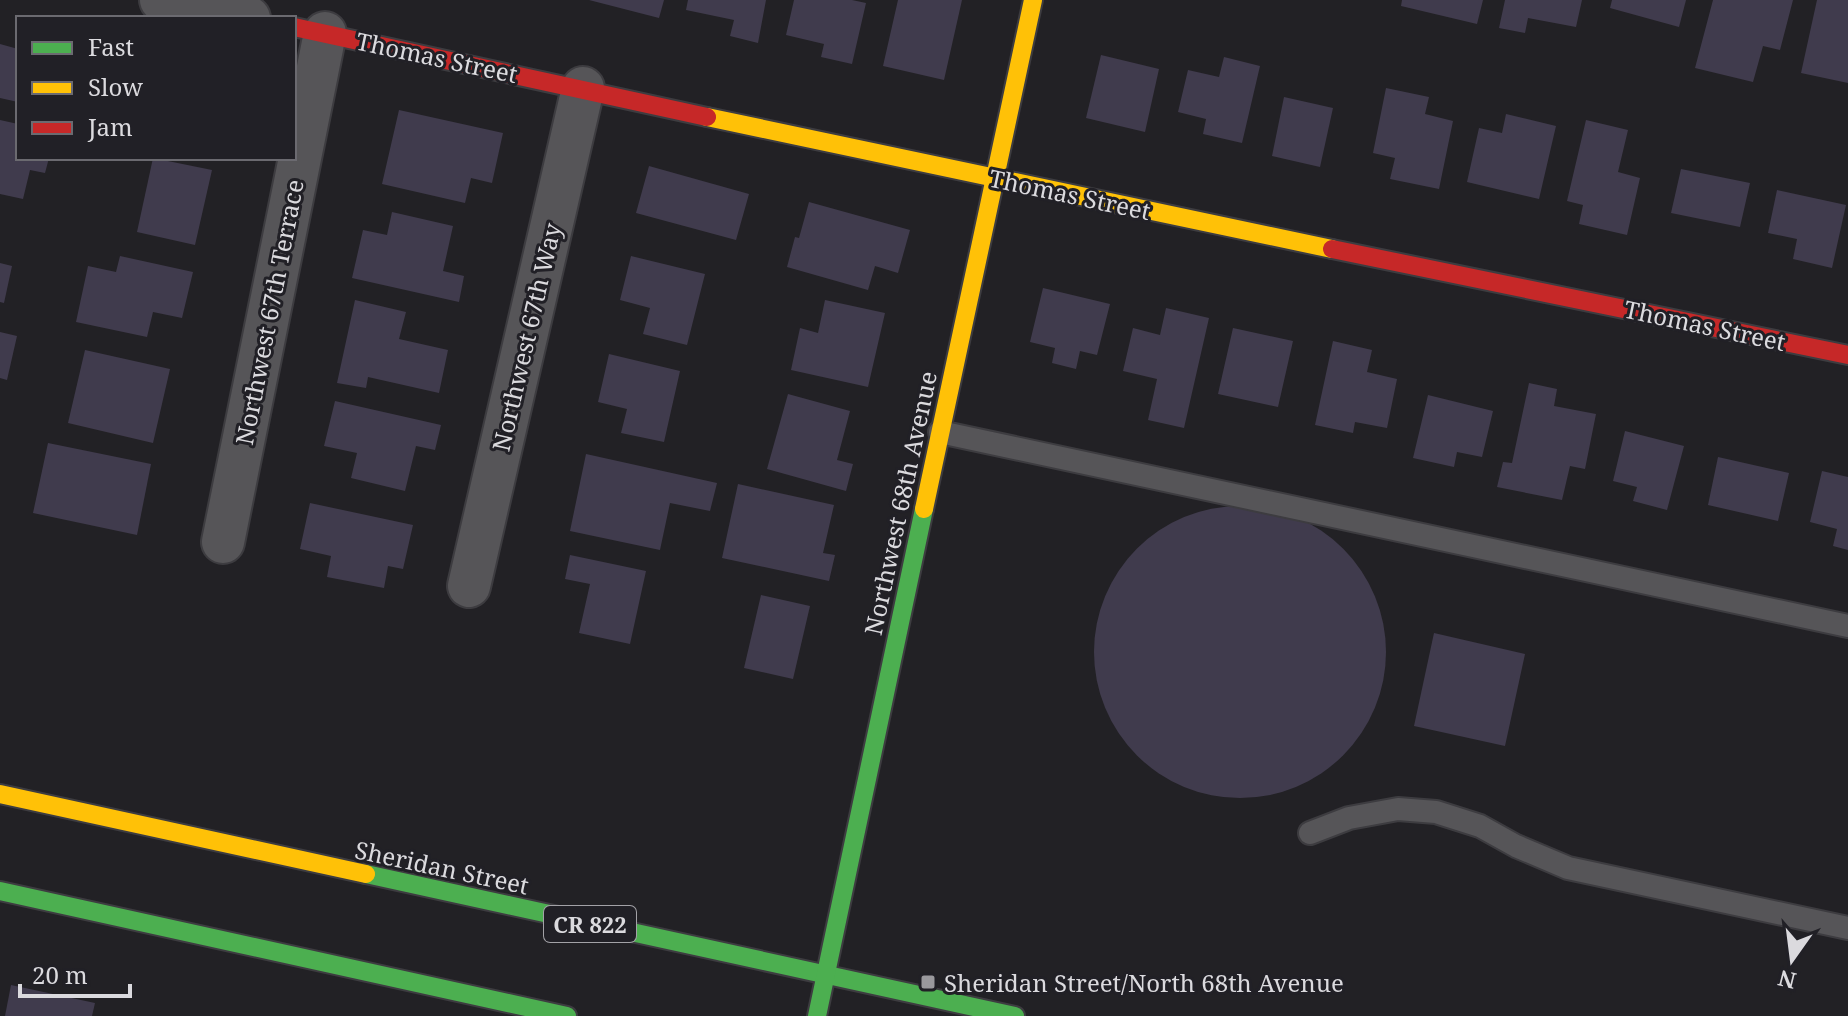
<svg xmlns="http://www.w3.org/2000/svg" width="1848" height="1016" font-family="'Noto Serif',serif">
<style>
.building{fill:#403b4d}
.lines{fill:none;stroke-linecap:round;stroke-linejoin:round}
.lane-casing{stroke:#3d3c40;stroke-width:26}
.street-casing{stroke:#3d3c40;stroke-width:46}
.fast-casing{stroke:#3d3c40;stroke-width:22}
.slow-casing{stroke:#3d3c40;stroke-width:22}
.jam-casing{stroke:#3d3c40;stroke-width:22}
.lane{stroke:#565558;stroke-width:22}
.street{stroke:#565558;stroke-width:42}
.fast{stroke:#4caf50;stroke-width:18}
.slow{stroke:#ffc107;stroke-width:18}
.jam{stroke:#c62828;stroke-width:18}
.poi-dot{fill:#9a999d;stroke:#212026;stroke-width:3}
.labels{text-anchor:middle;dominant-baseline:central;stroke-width:6;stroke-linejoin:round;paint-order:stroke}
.shield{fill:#212026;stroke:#a3a2a7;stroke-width:2}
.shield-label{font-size:22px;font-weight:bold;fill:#dbdade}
.street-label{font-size:24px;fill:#dbdade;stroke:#212026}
.poi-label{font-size:24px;fill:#dbdade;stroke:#212026;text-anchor:start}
</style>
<rect width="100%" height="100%" fill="#222125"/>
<g class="building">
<path d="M 589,0 L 664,0 L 659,18 Z"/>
<path d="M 688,0 L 766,0 L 758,43 L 730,36 L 734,20 L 686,10 Z"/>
<path d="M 794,0 L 852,0 L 866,3 L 852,64 L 821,57 L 824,44 L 786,35 Z"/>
<path d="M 898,0 L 962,0 L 944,80 L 883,66 Z"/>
<path d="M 1402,0 L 1483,0 L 1477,24 L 1401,6 Z"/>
<path d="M 1505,0 L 1582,0 L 1576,27 L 1528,18 L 1525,33 L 1499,28 Z"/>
<path d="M 1612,0 L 1686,0 L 1679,27 L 1610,8 Z"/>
<path d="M 1713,0 L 1793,0 L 1780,50 L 1763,46 L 1753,82 L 1695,68 Z"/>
<path d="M 1817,0 L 1848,0 L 1848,83 L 1801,73 Z"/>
<path d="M 0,44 L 18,49 L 18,102 L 0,98 Z"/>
<path d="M 1101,55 L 1159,69 L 1145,132 L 1086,118 Z"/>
<path d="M 1224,57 L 1260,66 L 1242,143 L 1203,134 L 1206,119 L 1178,112 L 1188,70 L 1219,77 Z"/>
<path d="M 1386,88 L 1429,97 L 1425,114 L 1453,121 L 1439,189 L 1390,179 L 1395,158 L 1373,153 Z"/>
<path d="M 1284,97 L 1333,108 L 1320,167 L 1272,156 Z"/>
<path d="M 399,110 L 503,133 L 492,183 L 471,178 L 465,203 L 382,184 Z"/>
<path d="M 1506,114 L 1556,126 L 1539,199 L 1467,182 L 1479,128 L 1502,133 Z"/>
<path d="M 0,120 L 18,124 L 18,158 L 49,158 L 45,173 L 30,170 L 23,199 L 0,194 Z"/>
<path d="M 1586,120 L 1628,130 L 1618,172 L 1640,178 L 1627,235 L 1579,224 L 1583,205 L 1567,201 Z"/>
<path d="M 153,158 L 212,170 L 195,245 L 137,232 Z"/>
<path d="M 649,166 L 749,194 L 736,240 L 636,213 Z"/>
<path d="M 1681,169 L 1750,183 L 1740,227 L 1671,213 Z"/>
<path d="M 1777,190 L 1846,205 L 1832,268 L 1793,259 L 1797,239 L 1768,233 Z"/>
<path d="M 809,202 L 910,230 L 898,273 L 875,266 L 868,290 L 787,267 L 795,237 L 799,238 Z"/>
<path d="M 392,212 L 453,226 L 443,271 L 464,276 L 459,302 L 352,278 L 363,230 L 387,235 Z"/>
<path d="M 120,256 L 193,272 L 182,318 L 153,312 L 147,337 L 76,322 L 88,266 L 116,272 Z"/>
<path d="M 631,256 L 705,274 L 687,345 L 643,334 L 650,308 L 620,300 Z"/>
<path d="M 0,263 L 12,266 L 4,303 L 0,302 Z"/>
<path d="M 1043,288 L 1110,304 L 1097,355 L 1080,351 L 1076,369 L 1052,363 L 1055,348 L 1030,342 Z"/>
<path d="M 355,300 L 406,312 L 399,339 L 448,350 L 439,393 L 368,377 L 366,388 L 337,383 Z"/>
<path d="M 825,300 L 885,313 L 868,387 L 791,370 L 800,328 L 818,333 Z"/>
<path d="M 1166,308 L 1209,318 L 1184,428 L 1148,420 L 1157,379 L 1123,371 L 1133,328 L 1160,335 Z"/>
<path d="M 1233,328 L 1293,341 L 1278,407 L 1218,394 Z"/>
<path d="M 0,332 L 17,336 L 7,380 L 0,378 Z"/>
<path d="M 1333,341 L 1372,350 L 1367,372 L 1397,379 L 1387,428 L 1355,422 L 1353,433 L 1315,425 Z"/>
<path d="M 85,350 L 170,369 L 153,443 L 68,423 Z"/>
<path d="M 609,354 L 680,371 L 664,442 L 621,433 L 627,409 L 598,402 Z"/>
<path d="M 1529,383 L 1557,389 L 1554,406 L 1596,414 L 1585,469 L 1570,466 L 1562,500 L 1497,487 L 1503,462 L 1512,463 Z"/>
<path d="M 788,394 L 850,411 L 837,460 L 853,464 L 846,491 L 767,469 Z"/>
<path d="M 1428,395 L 1493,411 L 1482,457 L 1457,452 L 1454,467 L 1413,458 Z"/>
<path d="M 335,401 L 441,425 L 435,450 L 416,446 L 405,491 L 351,478 L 357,453 L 324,446 Z"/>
<path d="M 1625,431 L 1684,446 L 1667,510 L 1633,501 L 1637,487 L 1613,481 Z"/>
<path d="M 48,443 L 151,464 L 137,535 L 33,513 Z"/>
<path d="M 586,454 L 717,483 L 710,511 L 670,503 L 660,550 L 570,531 Z"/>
<path d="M 1718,457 L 1789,473 L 1778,521 L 1708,505 Z"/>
<path d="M 1822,471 L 1848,477 L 1848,550 L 1833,546 L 1837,529 L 1810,522 Z"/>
<path d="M 738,484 L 834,505 L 823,553 L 835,555 L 829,581 L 722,558 Z"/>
<path d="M 310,503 L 413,525 L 403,569 L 388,566 L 384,588 L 327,577 L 331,556 L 300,549 Z"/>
<circle cx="1240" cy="652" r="146"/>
<path d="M 570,555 L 646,571 L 630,644 L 579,633 L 590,584 L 565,579 Z"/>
<path d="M 761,595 L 810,606 L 793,679 L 744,668 Z"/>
<path d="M 1434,633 L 1525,654 L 1505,746 L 1414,726 Z"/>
<path d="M 11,985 L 95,1003 L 92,1016 L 5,1016 Z"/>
</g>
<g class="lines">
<defs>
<g id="lane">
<path d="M 940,432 L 1848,626"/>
<path d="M 1310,833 L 1349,818 L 1398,809 L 1436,812 L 1480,826 L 1516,846 L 1568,868 L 1848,928"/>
</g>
<g id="street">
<path d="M 161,0 L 249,18"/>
<path d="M 223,542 L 325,33"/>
<path d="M 469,586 L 583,88"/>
</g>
<g id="fast">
<path d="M 366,874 L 1015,1016"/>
<path d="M 0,891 L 567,1016"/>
<path d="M 817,1016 L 924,509"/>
</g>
<g id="slow">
<path d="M 707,117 L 1332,249"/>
<path d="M 924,509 L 1033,0"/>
<path d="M 0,794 L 366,874"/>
</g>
<g id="jam">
<path d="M 294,27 L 707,117"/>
<path d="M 1332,249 L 1848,355"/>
</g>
</defs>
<use href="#lane" class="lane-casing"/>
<use href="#street" class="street-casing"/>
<use href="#fast" class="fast-casing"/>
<use href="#slow" class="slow-casing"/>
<use href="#jam" class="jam-casing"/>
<use href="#lane" class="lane"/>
<use href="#street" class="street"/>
<use href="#fast" class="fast"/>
<use href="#slow" class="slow"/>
<use href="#jam" class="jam"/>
</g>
<rect class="poi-dot" x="920" y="974" width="16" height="16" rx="4"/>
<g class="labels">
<rect class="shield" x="544" y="906" width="92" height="36" rx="6"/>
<g class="shield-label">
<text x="590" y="924">CR 822</text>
</g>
<g class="street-label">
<text transform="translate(437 57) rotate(12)">Thomas Street</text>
<text transform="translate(1070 194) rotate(12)">Thomas Street</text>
<text transform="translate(269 312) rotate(-79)">Northwest 67th Terrace</text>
<text transform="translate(1705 325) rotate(12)">Thomas Street</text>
<text transform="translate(526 337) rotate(-77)">Northwest 67th Way</text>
<text transform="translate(900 503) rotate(-78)">Northwest 68th Avenue</text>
<text transform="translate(442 867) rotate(12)">Sheridan Street</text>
</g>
<g class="poi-label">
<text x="944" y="982">Sheridan Street/North 68th Avenue</text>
</g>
</g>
<rect x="16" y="16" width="280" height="144" fill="#212026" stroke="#6b6a70" stroke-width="2"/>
<rect x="32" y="42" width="40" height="12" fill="#4caf50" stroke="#6b6a70" stroke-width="2"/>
<text x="88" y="56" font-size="24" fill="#dbdade">Fast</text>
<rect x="32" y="82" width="40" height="12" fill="#ffc107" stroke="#6b6a70" stroke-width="2"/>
<text x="88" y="96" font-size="24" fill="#dbdade">Slow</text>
<rect x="32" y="122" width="40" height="12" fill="#c62828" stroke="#6b6a70" stroke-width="2"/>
<text x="88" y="136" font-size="24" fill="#dbdade">Jam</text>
<g transform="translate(1792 960) rotate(194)" stroke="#212026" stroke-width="6" paint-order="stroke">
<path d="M0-6L14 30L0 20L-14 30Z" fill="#dbdade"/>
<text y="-12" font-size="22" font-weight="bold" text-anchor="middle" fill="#dbdade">N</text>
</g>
<path d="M20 984v12h110v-12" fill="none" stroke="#dbdade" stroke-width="4"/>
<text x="32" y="984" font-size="24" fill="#dbdade" stroke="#212026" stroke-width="6" paint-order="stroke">20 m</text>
</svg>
